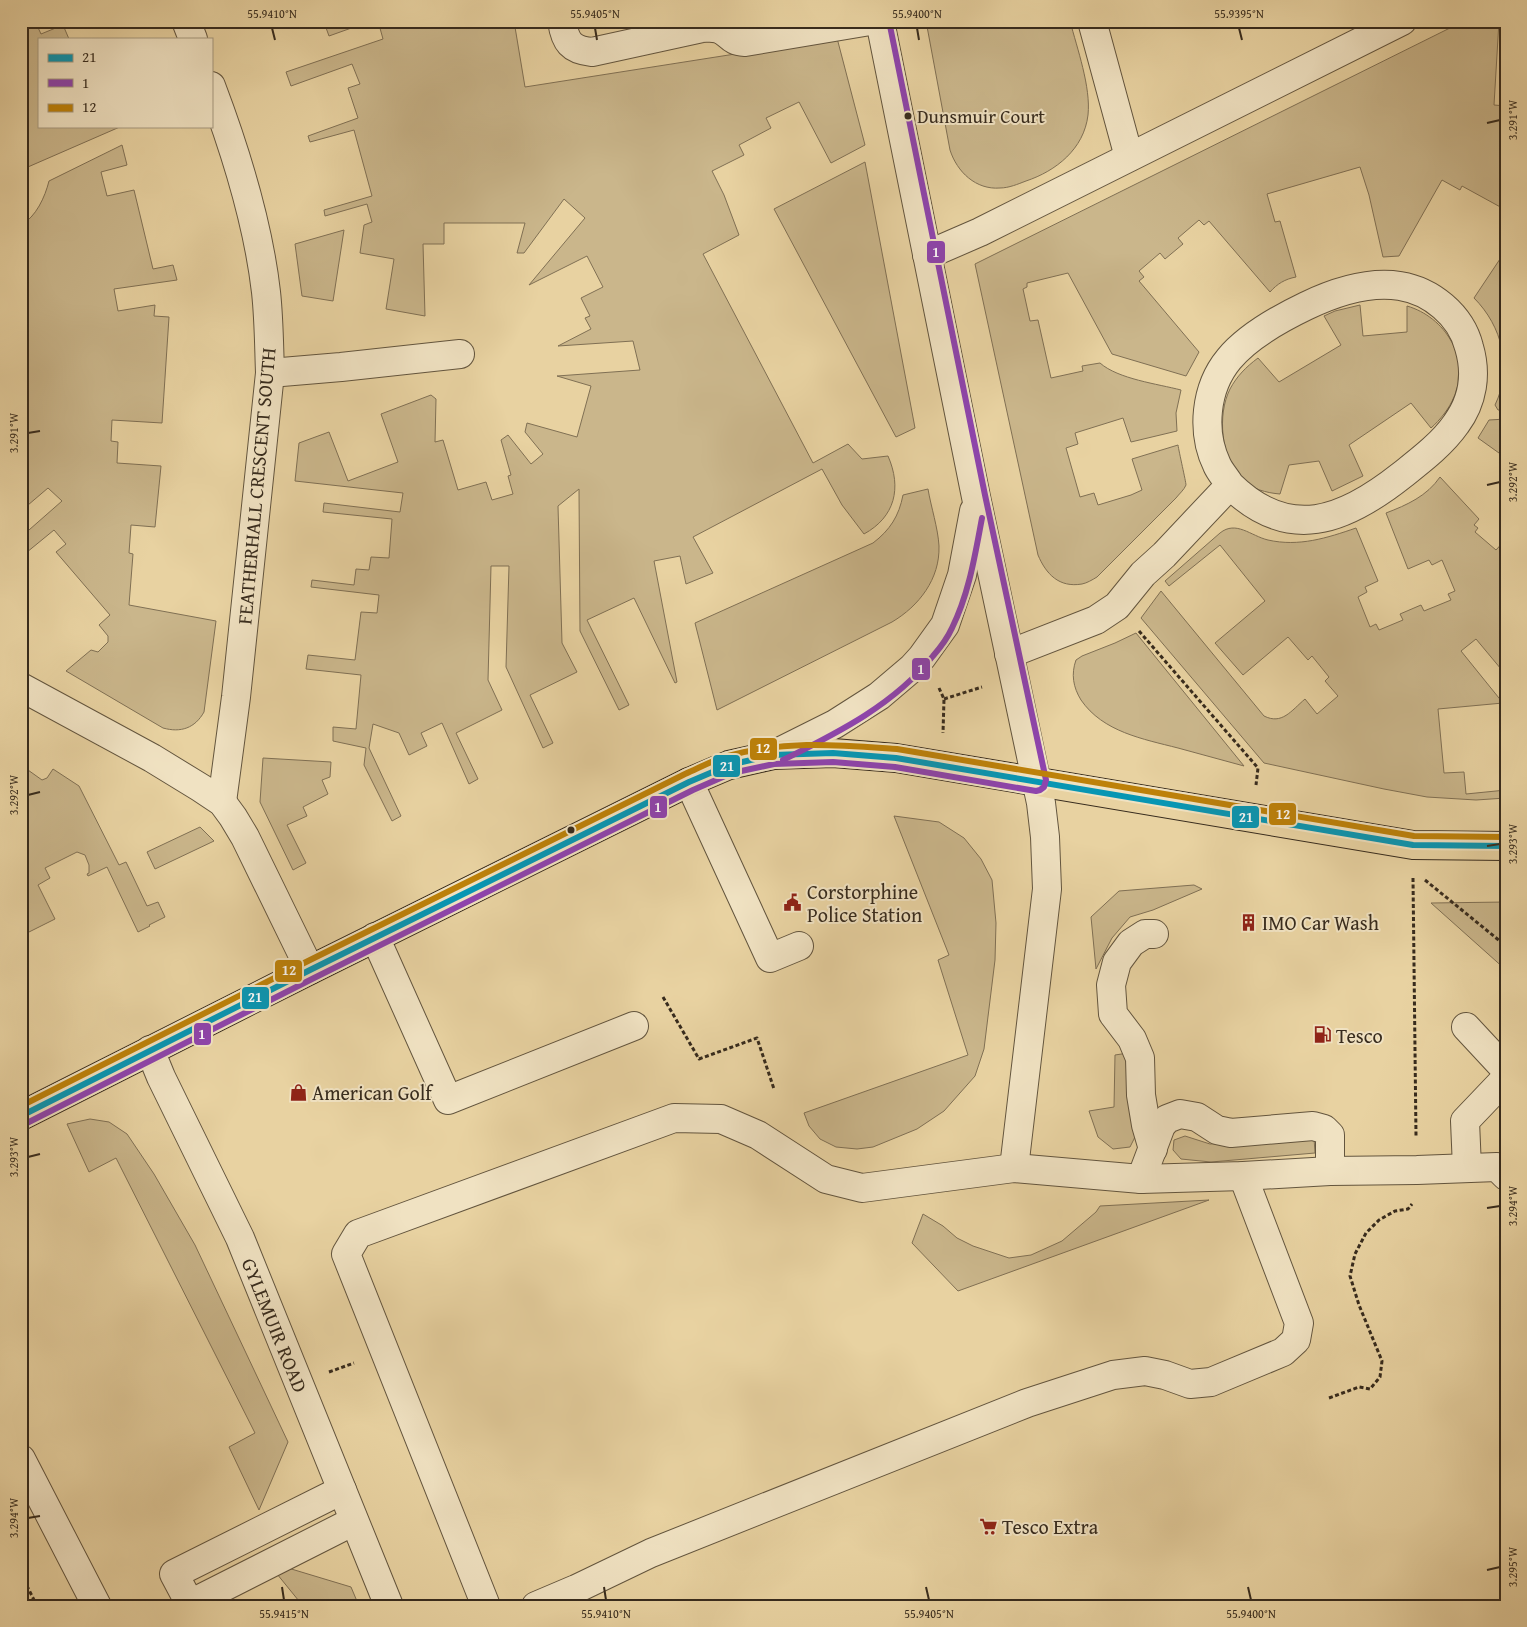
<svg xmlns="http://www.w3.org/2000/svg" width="1527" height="1627" font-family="'Gentium Book Plus',serif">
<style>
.green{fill:#cab68b;stroke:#807054}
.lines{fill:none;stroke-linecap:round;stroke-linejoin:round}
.minor-casing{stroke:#63553e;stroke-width:30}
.major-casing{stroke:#372b1d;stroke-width:30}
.path{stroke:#372b1d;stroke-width:3;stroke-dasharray:4 2.5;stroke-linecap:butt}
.minor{stroke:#f0e2c2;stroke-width:28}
.major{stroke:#e8d2a1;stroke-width:28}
.bus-1-casing{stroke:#f0e2c2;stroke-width:10}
.bus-2-casing{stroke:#f0e2c2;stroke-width:10}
.bus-3-casing{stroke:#f0e2c2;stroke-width:10}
.bus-1{stroke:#0896b3;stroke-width:6}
.bus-2{stroke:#8e44ad;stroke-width:6}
.bus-3{stroke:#bd8109;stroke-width:6}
.ticks{fill:none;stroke:#372b1d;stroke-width:2}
.bus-dot{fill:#372b1d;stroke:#f0e2c2;stroke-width:2}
.labels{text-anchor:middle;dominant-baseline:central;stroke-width:4;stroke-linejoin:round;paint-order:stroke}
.bus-label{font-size:19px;fill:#372b1d;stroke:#f0e2c2;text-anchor:start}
.street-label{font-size:20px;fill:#372b1d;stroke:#f0e2c2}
.poi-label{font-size:20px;fill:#372b1d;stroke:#f0e2c2;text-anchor:start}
.line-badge{stroke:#f0e2c2;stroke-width:2}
.badge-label{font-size:14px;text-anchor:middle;font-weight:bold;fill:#fff}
.neatline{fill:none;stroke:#372b1d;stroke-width:2}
.ticks-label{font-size:12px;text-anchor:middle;fill:#372b1d}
</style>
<rect width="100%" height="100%" fill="#e8d2a1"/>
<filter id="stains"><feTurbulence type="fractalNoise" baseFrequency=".004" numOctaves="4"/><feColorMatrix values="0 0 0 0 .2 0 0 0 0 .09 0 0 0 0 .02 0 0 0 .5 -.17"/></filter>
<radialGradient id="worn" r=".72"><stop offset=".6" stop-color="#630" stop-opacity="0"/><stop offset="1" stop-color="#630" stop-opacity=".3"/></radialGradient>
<g class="green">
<path d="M 21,21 L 35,21 L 41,34 L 63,25 L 69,39 L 39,39 L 39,126 L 122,126 L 21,170 Z"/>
<path d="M 337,21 L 371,21 L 329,36 L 325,25 Z"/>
<path d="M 378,21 L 514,21 L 525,87 L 837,38 L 865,145 L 831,163 L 799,102 L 766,118 L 771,128 L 739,145 L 744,155 L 712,171 L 724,195 L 739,235 L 703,254 L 813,463 L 848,444 L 862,459 L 888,456 C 902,488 895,517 864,534 L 842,505 L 822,469 L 693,537 L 713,573 L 686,584 L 680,556 L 654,561 L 677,682 L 675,683 L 634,598 L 587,620 L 629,705 L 619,710 L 580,631 L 579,489 L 558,506 L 562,643 L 577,672 L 530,695 L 553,743 L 543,748 L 506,667 L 509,566 L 491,566 L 488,680 L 502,710 L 456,733 L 478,779 L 469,784 L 442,723 L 421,733 L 427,746 L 409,755 L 399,733 L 373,724 L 369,748 L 401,816 L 392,821 L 364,765 L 366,748 L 333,741 L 333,727 L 356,729 L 361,675 L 306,669 L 308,655 L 355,660 L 361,612 L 377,613 L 379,595 L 311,587 L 312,580 L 354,585 L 356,569 L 369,570 L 371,557 L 389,558 L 392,519 L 323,512 L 324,503 L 400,512 L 403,493 L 295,481 L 299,443 L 329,432 L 348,481 L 398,462 L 381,414 L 431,395 L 436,399 L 435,442 L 443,440 L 458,490 L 486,482 L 492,500 L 513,494 L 508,476 L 511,475 L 501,440 L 508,435 L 531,464 L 543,454 L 525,432 L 527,423 L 577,437 L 591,386 L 557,376 L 640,370 L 633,341 L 558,346 L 591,329 L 585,318 L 590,316 L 581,298 L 603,287 L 587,256 L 529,285 L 585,218 L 564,199 L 524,253 L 517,253 L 525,223 L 444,223 L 444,244 L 423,244 L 425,316 L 386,309 L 394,259 L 360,253 L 364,225 L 372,222 L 367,204 L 325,216 L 324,210 L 372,196 L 354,130 L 310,142 L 308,136 L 358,118 L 348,88 L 360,84 L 352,64 L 291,86 L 286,72 L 383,39 Z"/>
<path d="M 926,21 L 1070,21 C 1077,48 1091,87 1088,115 C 1084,149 1056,171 1026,181 C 1018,184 1009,188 1000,188 C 976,190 957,172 950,150 Z"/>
<path d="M 1464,21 L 1499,21 L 1494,105 L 1506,106 L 1506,216 L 1502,213 L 1504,209 L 1462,186 L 1460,190 L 1442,180 L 1399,256 L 1383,257 L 1369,195 L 1360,167 L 1267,194 L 1275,222 L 1280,221 L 1296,277 C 1285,279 1277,284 1270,292 L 1209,221 L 1204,225 L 1199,220 L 1178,238 L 1183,244 L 1165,259 L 1160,253 L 1139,271 L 1144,277 L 1139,281 L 1199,352 L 1186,376 L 1112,354 L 1068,273 L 1027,283 L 1027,287 L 1023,289 L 1030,321 L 1038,320 L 1051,378 L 1083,371 L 1082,366 L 1100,363 C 1118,379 1158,384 1181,390 L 1176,413 L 1177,431 L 1131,442 L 1123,418 L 1075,433 L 1078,444 L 1066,448 L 1080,497 L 1094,493 L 1098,505 L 1131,495 L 1142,490 L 1132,459 L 1178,445 C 1179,452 1186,482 1186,485 C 1184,490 1179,494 1176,498 L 1097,577 C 1092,580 1087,583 1082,584 C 1059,588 1046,574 1038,555 L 975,264 Z"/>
<path d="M 122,145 L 127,165 L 101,172 L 107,196 L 134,190 L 153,269 L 173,265 L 177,280 L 114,289 L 118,311 L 155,305 L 154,316 L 169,317 L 162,423 L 112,420 L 111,441 L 118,442 L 117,463 L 161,466 L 155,527 L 131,525 L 129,553 L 133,554 L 129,605 L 216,621 L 204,712 C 195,728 181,733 163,728 L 66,671 L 91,650 L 98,652 L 108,642 L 108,636 L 99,625 L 110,615 L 56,552 L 66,544 L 54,530 L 21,557 L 21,537 L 62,501 L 48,488 L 21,511 L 21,225 C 36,217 45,197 49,181 Z"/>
<path d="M 865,162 L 915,428 L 896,437 L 774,209 Z"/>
<path d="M 344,230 L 333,301 L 302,296 L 295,244 Z"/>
<path d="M 1506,250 L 1506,410 L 1498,410 L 1495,405 C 1513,368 1502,326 1474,298 Z"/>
<path d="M 1360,305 L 1363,336 L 1407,332 L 1407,306 C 1445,317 1471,358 1454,397 C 1449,409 1440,420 1431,428 L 1411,403 L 1349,445 L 1363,476 L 1332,491 L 1319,461 L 1289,465 L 1280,494 C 1267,493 1251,489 1241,479 C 1221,457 1217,415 1230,389 C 1237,376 1246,367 1258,358 L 1279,382 L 1341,345 L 1324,316 L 1335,311 Z"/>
<path d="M 1506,419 L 1506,458 L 1478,438 L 1489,420 Z"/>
<path d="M 1440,477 L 1479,519 L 1474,525 L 1478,528 L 1475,532 L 1496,550 L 1506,539 L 1506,675 L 1476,639 L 1461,651 L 1503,703 L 1438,709 L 1444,773 L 1464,772 L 1466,794 L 1506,790 L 1506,798 L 1476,800 L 1427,797 L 1384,789 L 1264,763 L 1141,618 L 1161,591 L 1264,716 C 1282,725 1291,711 1305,699 L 1317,714 L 1338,696 L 1325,681 L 1329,677 L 1312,656 L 1308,660 L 1288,637 L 1243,675 L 1215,643 L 1265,601 L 1220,545 L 1169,586 L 1165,581 L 1220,533 C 1236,520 1251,536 1268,540 C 1299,547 1327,538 1356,528 L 1378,581 L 1365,587 L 1367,592 L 1358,597 L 1370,627 L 1376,624 L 1379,630 L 1403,620 L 1400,614 L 1421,605 L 1424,611 L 1451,600 L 1448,594 L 1455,591 L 1442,560 L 1432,565 L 1429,560 L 1408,569 L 1386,513 C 1407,505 1427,496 1440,477 Z"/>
<path d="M 928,489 C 931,507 938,528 939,546 C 940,579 919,606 892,622 L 717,710 L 695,623 L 873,543 C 890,530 899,516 903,495 Z"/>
<path d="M 1136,633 L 1244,766 C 1222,760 1200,754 1178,748 C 1143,739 1103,732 1081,700 C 1073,687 1071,674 1076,660 L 1082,656 L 1115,643 Z"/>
<path d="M 263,758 L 331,762 L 330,777 L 322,780 L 328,794 L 303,807 L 307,816 L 287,825 L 306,863 L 293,870 L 260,802 Z"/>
<path d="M 21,765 L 42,780 L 47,778 L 53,769 L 79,786 L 119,865 L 126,862 L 147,906 L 158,902 L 165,917 L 149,925 L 150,926 L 138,932 L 107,867 L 88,876 L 87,874 L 89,873 L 89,865 L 85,855 L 77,852 L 45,868 L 50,878 L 38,885 L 55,919 L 21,936 Z"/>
<path d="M 894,816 L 939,822 L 964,838 L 981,859 L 992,880 L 996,923 L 995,960 L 984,1049 L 975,1076 L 944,1111 L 917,1129 L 873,1147 L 857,1149 L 836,1147 L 820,1139 L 809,1126 L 804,1113 L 968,1055 L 938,960 L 949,955 Z"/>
<path d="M 200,827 L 214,841 L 155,869 L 147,852 Z"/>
<path d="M 1194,885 L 1202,889 L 1153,910 L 1130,917 L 1112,938 L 1096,969 L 1091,917 L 1119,891 Z"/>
<path d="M 1506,902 L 1506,970 L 1431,903 Z"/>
<path d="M 1128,1053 L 1136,1135 L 1130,1147 L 1113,1149 L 1098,1137 L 1089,1111 L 1114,1107 L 1115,1055 Z"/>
<path d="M 90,1119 L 109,1122 L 127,1134 L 154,1174 L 195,1245 L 288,1442 L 259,1510 L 229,1447 L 255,1433 L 116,1158 L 89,1172 L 67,1124 Z"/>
<path d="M 1185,1136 L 1210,1144 L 1314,1138 L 1315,1153 L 1211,1162 L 1181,1159 L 1173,1150 L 1174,1140 Z"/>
<path d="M 1209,1200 L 958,1291 L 912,1243 L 923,1214 L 943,1226 L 957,1238 L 973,1246 L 1009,1258 L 1031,1255 L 1062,1241 L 1096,1212 L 1100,1206 Z"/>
<path d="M 288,1568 L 351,1587 L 359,1606 L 303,1606 L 277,1574 Z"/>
</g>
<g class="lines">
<defs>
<g id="minor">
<path d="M 186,21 L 193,39"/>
<path d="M 562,21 C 565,42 571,50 592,52 L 702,28 C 707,28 713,27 719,29 C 731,34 729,41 745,42 L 870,21"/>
<path d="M 880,21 L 976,497 L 1041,803 L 1045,837 L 1047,889 L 1014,1168"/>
<path d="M 1092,21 L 1129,157"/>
<path d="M 211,86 C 236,152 258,222 266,292 C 269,319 269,346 270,373 L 236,697 L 222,802"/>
<path d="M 927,255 L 980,232 L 1402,21"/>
<path d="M 270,373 L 341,367 L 460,354"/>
<path d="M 1009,654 L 1096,620 L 1117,606 L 1143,574 L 1164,555 L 1230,485 C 1289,543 1344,521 1402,475 C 1421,460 1442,444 1456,424 C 1473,401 1477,374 1469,347 C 1461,315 1431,291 1400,286 C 1369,281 1333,293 1306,306 C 1281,318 1247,337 1229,359 C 1205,388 1201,432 1217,465 C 1220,472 1226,478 1230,485"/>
<path d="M 21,687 L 152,758 L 201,788 L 222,802 L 233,817 L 245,837 L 310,970"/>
<path d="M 773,755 L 835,724 L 879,696 L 912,668 L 922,657 L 945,625 L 962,575 L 974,511"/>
<path d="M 689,782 L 770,958 L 799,946"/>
<path d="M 375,937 L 448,1100 L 634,1026"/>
<path d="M 1466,1027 L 1506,1070"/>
<path d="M 150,1050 L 161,1077 L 240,1238 L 389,1606"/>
<path d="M 1153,1149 L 1146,1125 L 1141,1095 L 1140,1058 L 1132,1039 L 1113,1014 L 1111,985 L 1117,962 L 1131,943 L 1145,934 L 1154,934"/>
<path d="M 1467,1168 L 1465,1121 L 1506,1078"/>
<path d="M 1141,1179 L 1161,1126 L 1167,1119 L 1180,1114 L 1197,1117 L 1217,1130 L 1231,1133 L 1313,1126 L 1324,1129 L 1330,1135 L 1330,1171"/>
<path d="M 21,1459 L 97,1606"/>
<path d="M 190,1604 L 354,1521"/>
<path d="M 186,1606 L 190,1604 L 174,1574 L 342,1490"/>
<path d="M 486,1606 L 346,1254 L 358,1234 L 674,1118 L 721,1119 L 758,1135 L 826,1179 L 862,1188 L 1014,1168 L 1141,1179 L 1243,1176 L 1330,1171 L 1417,1170 L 1497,1167 L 1506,1176"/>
<path d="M 536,1606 L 576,1589 L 651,1553 L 1027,1403 L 1113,1375 L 1145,1371 L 1165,1375 L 1190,1384 L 1211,1382 L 1283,1352 L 1296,1340 L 1299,1323 L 1243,1176"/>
</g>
<path id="major" d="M 21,1116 L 310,970 L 689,782 L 729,765 L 773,755 L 833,753 L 896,758 L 1413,845 L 1506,846"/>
</defs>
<use href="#minor" class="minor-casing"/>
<use href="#major" class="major-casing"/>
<g class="path">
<path d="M 1139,631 L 1258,768 L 1256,785"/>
<path d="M 939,688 L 944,699 L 943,733"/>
<path d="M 944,699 L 982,687"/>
<path d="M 1413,878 L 1416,1136"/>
<path d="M 1425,880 L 1506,946"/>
<path d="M 663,997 L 699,1059 L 757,1038 L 774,1089"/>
<path d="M 329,1372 L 354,1363"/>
<path d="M 1329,1398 L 1359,1387 L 1370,1389 L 1380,1377 L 1382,1361 L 1359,1305 L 1350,1276 L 1355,1254 L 1366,1233 L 1379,1220 L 1395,1211 L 1408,1209 L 1412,1204"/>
<path d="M 21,1574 L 37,1606"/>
</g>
<use href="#minor" class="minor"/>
<use href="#major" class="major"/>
<defs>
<path id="bus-1" d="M 21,1116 L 310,970 L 689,782 L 729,765 L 773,755 L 833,753 L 896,758 L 1413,845 L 1506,846"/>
<g id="bus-2">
<path d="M 783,760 C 837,733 894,705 933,656 C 940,648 947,639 952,628 C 969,594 975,555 982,518"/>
<path d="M 25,1124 L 314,978 L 693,790 L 732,773 L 774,764 L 833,762 L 895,767 L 1036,791 L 1040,790 L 1044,787 L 1046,780 L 985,495 L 889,21"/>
</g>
<path id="bus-3" d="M 21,1106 L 306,962 L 685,774 C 699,768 713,760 728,756 C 785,740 838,745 897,749 L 1414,836 L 1506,837"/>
</defs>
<use href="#bus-1" class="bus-1-casing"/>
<use href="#bus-2" class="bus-2-casing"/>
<use href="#bus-3" class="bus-3-casing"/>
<use href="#bus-1" class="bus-1"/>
<use href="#bus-2" class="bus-2"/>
<use href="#bus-3" class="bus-3"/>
</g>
<path class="ticks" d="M 272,28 L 275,40M 595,28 L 597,40M 917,28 L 919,40M 1239,28 L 1242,40M 1487,123 L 1500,120M 28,433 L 40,431M 1487,485 L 1500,482M 28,795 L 40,792M 1487,846 L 1500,844M 28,1157 L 40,1154M 1487,1208 L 1500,1206M 28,1518 L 40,1516M 1487,1570 L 1500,1567M 282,1587 L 284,1600M 604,1587 L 606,1600M 926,1587 L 929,1600M 1248,1587 L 1251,1600"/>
<defs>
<symbol id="civic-bare" viewBox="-9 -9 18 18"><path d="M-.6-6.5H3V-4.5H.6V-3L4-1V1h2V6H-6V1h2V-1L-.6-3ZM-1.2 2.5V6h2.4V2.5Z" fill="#8f2418" stroke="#f0e2c2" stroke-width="2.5" paint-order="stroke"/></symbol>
<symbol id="building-bare" viewBox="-9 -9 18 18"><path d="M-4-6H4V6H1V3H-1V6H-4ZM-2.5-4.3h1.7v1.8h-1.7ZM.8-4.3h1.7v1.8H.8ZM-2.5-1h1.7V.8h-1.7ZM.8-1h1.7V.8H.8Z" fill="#8f2418" stroke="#f0e2c2" stroke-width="2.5" paint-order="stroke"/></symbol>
<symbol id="fuel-bare" viewBox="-9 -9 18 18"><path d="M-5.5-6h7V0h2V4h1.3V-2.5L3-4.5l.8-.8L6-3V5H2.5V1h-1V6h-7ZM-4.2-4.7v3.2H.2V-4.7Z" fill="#8f2418" stroke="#f0e2c2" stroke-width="2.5" paint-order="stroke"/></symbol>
<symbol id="shop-bare" viewBox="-9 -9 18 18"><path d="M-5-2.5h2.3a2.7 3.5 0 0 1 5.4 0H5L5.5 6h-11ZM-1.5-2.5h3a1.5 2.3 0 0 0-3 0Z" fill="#8f2418" stroke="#f0e2c2" stroke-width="2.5" paint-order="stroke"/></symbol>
<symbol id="supermarket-bare" viewBox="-9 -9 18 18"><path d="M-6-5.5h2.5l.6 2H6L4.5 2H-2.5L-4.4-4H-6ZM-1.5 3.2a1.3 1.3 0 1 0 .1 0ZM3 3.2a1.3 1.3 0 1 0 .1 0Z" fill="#8f2418" stroke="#f0e2c2" stroke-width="2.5" paint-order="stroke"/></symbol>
</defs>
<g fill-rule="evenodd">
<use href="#civic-bare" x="780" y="890" width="25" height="25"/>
<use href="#building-bare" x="1236" y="910" width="25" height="25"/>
<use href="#fuel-bare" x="1310" y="1022" width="25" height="25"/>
<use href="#shop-bare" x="286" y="1080" width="25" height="25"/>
<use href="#supermarket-bare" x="976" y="1514" width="25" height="25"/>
</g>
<g class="bus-dot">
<circle cx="908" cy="116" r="4.5"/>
<circle cx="571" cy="830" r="4.5"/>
</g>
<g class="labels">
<g class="bus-label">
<text x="917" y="116">Dunsmuir Court</text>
</g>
<g class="street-label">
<text transform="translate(256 486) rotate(-85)">FEATHERHALL CRESCENT SOUTH</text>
<text transform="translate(275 1325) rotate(68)">GYLEMUIR ROAD</text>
</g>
<g class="poi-label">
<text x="807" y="891">Corstorphine<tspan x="807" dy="23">Police Station</tspan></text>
<text x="1262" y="922">IMO Car Wash</text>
<text x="1336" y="1035">Tesco</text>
<text x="312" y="1092">American Golf</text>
<text x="1002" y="1526">Tesco Extra</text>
</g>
</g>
<g class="line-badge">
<rect x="926" y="240" width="20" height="24" rx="5" fill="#8e44ad"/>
<rect x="911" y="657" width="20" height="24" rx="5" fill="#8e44ad"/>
<rect x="749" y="737" width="29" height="24" rx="5" fill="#bd8109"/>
<rect x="712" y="754" width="29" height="24" rx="5" fill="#0896b3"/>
<rect x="649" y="795" width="19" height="24" rx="5" fill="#8e44ad"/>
<rect x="1268" y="802" width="29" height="24" rx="5" fill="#bd8109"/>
<rect x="1231" y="805" width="29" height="24" rx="5" fill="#0896b3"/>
<rect x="274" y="959" width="29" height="24" rx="5" fill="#bd8109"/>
<rect x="241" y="986" width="29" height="24" rx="5" fill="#0896b3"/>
<rect x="193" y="1022" width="19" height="24" rx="5" fill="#8e44ad"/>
</g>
<g class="badge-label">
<text x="936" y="257">1</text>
<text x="921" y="674">1</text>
<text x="763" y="753">12</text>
<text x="727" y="771">21</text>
<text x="658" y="812">1</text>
<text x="1283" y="819">12</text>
<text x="1246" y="822">21</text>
<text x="289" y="975">12</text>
<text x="255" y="1002">21</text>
<text x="202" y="1039">1</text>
</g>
<rect width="1527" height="1627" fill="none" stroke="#e8d2a1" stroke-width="55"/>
<rect x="38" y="38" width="175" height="90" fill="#f0e2c2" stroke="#a69980"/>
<rect x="48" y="54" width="25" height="8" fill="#0896b3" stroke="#a69980"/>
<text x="82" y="62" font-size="15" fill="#372b1d">21</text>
<rect x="48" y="79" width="25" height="8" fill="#8e44ad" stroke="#a69980"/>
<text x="82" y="88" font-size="15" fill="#372b1d">1</text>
<rect x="48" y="104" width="25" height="8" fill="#bd8109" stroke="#a69980"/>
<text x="82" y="112" font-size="15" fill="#372b1d">12</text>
<rect x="28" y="28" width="1472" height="1572" class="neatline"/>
<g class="ticks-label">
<text x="272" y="18">55.9410°N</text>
<text x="595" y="18">55.9405°N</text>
<text x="917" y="18">55.9400°N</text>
<text x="1239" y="18">55.9395°N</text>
<text transform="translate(1513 120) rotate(-90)" y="4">3.291°W</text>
<text transform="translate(14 433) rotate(-90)" y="4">3.291°W</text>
<text transform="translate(1513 482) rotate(-90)" y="4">3.292°W</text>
<text transform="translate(14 795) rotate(-90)" y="4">3.292°W</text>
<text transform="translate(1513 844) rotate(-90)" y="4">3.293°W</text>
<text transform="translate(14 1157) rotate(-90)" y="4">3.293°W</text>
<text transform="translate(1513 1206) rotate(-90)" y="4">3.294°W</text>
<text transform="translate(14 1518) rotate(-90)" y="4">3.294°W</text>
<text transform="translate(1513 1567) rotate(-90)" y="4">3.295°W</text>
<text x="284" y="1618">55.9415°N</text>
<text x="606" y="1618">55.9410°N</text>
<text x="929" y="1618">55.9405°N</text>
<text x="1251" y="1618">55.9400°N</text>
</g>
<rect width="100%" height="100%" filter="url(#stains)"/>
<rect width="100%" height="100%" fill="url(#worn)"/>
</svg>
